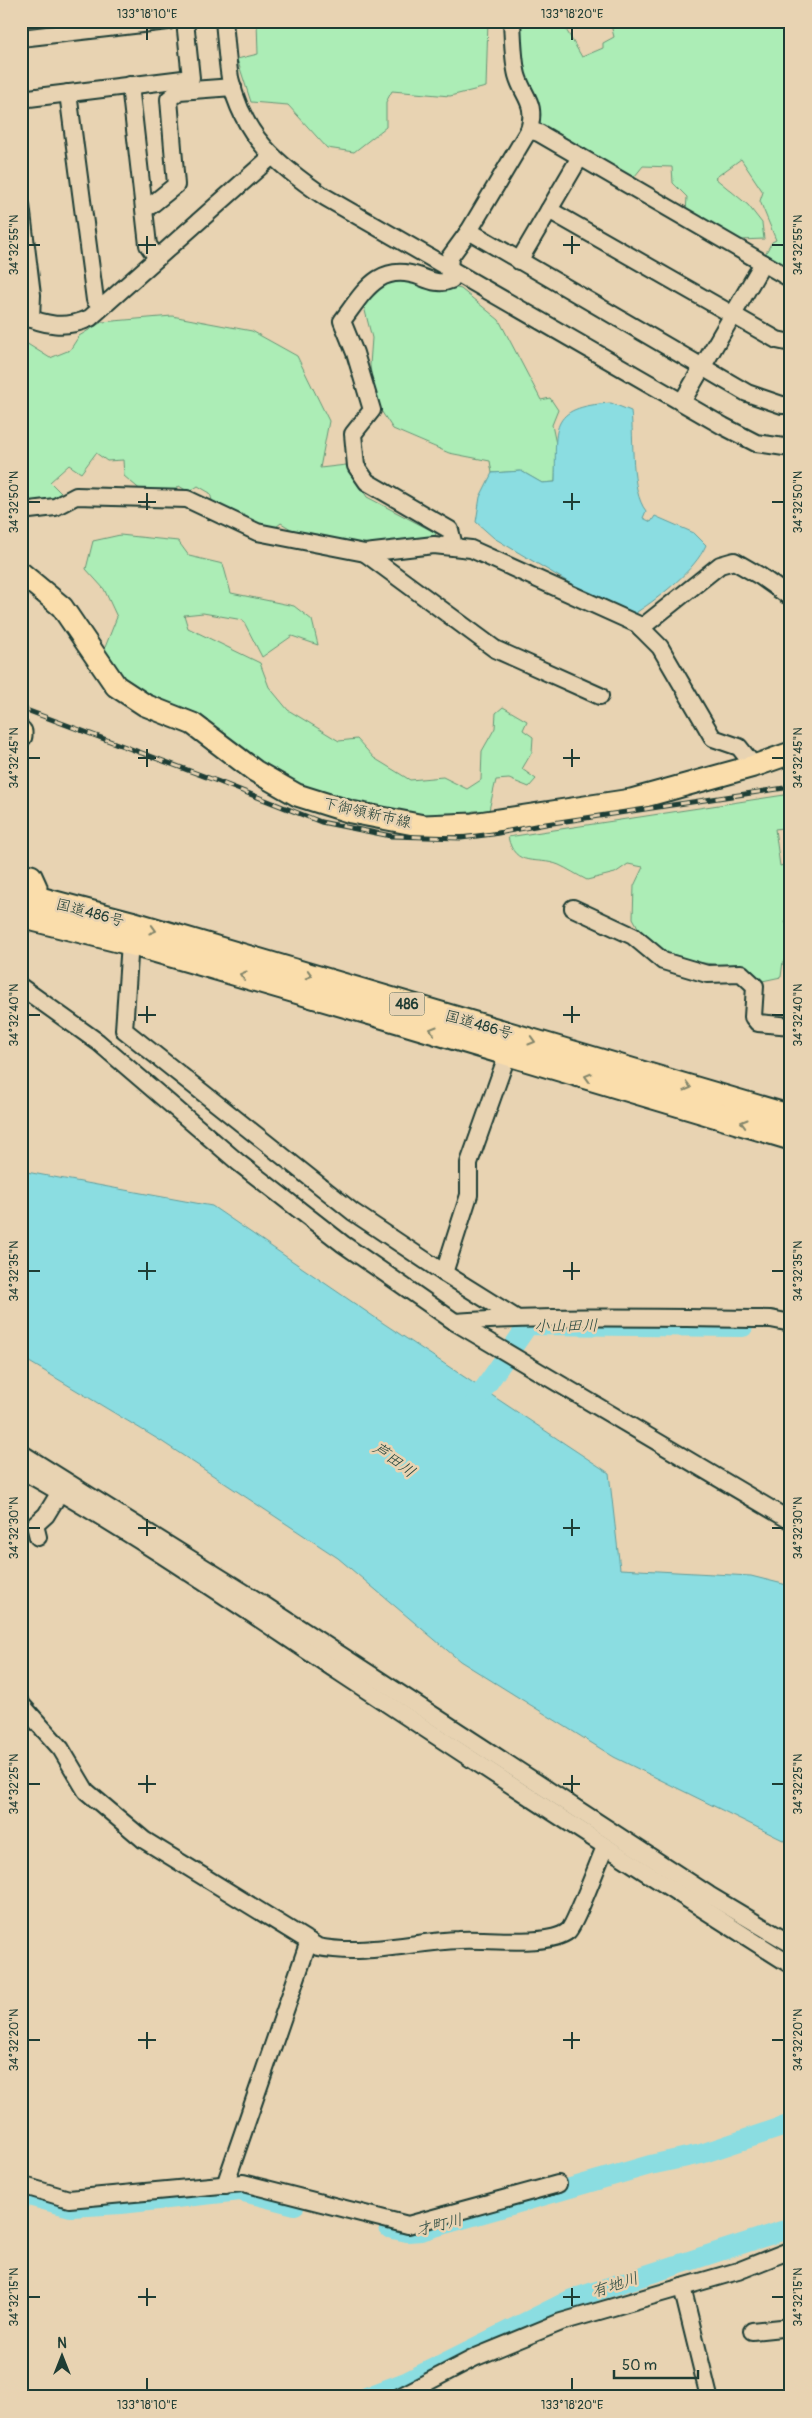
<svg xmlns="http://www.w3.org/2000/svg" width="812" height="2418" font-family="Pangolin,'Klee One',sans-serif">
<style>
.green{fill:#acedb6;stroke:#669575}
.water{fill:#8bdde1;stroke:#609d9c}
.lines{fill:none;stroke-linecap:round;stroke-linejoin:round}
.river{stroke:#8bdde1;stroke-width:20}
.minor-casing{stroke:#1f3d34;stroke-width:20}
.major-casing{stroke:#1f3d34;stroke-width:25}
.highway-casing{stroke:#1f3d34;stroke-width:29}
.minor{stroke:#e8d3b2;stroke-width:16}
.major{stroke:#faddab;stroke-width:21}
.highway{stroke:#faddab;stroke-width:25}
.rail-casing{stroke:#1f3d34;stroke-width:5}
.rail{stroke:#e8d3b2;stroke-width:3;stroke-dasharray:9;stroke-linecap:butt}
.oneway{stroke:#82856a}
.ticks{fill:none;stroke:#1f3d34;stroke-width:2}
.labels{text-anchor:middle;dominant-baseline:central;stroke-width:5;stroke-linejoin:round;paint-order:stroke}
.shield{fill:#e8d3b2;stroke:#5b6a5a;stroke-width:1}
.shield-label{font-size:14px;font-weight:bold;fill:#1f3d34}
.street-label{font-size:15px;fill:#1f3d34;stroke:#e8d3b2}
.water-label{font-size:16px;font-style:italic;fill:#24453d;stroke:#e8d3b2}
.neatline{fill:none;stroke:#1f3d34;stroke-width:2}
.ticks-label{font-size:12px;text-anchor:middle;fill:#1f3d34}
</style>
<rect width="100%" height="100%" fill="#e8d3b2"/>
<filter id="ink" filterUnits="userSpaceOnUse"><feTurbulence type="fractalNoise" baseFrequency=".02" numOctaves="2"/><feDisplacementMap in="SourceGraphic" scale="10" xChannelSelector="R" yChannelSelector="G"/><feConvolveMatrix kernelMatrix="1 2 1 2 8 2 1 2 1" color-interpolation-filters="sRGB"/></filter>
<g filter="url(#ink)">
<g class="green">
<path d="M 257,21 L 488,21 L 486,87 L 450,96 L 392,91 L 386,102 L 386,127 L 354,152 L 327,148 L 288,105 L 251,102 L 237,59 L 258,54 Z"/>
<path d="M 513,21 L 561,21 L 582,57 L 603,48 L 603,43 L 614,37 L 610,21 L 791,21 L 791,273 L 764,256 L 772,242 L 776,240 L 760,201 L 763,192 L 741,159 L 715,178 L 748,205 L 762,223 L 764,239 L 740,240 L 686,212 L 687,197 L 673,183 L 672,167 L 643,166 L 631,181 L 531,119 Z"/>
<path d="M 396,281 L 445,285 L 461,289 L 499,320 L 541,400 L 550,398 L 558,410 L 552,425 L 556,444 L 555,482 L 542,483 L 521,471 L 492,473 L 490,461 L 449,453 L 393,429 L 374,400 L 370,365 L 372,338 L 362,299 L 372,285 Z"/>
<path d="M 172,316 L 252,331 L 297,356 L 329,421 L 320,468 L 346,465 L 367,497 L 436,533 L 430,550 L 319,546 L 281,523 L 266,535 L 215,512 L 210,493 L 198,486 L 189,492 L 179,486 L 168,500 L 149,497 L 124,476 L 123,460 L 107,461 L 96,453 L 81,473 L 69,465 L 50,482 L 66,498 L 21,509 L 21,340 L 50,358 L 70,350 L 79,336 L 102,322 Z"/>
<path d="M 120,535 L 178,541 L 189,556 L 223,564 L 231,593 L 294,606 L 312,620 L 318,645 L 292,636 L 262,657 L 243,620 L 203,613 L 184,615 L 188,628 L 260,663 L 269,687 L 288,710 L 339,741 L 357,739 L 374,758 L 410,780 L 443,777 L 467,789 L 481,780 L 482,751 L 495,728 L 496,713 L 503,707 L 527,721 L 523,730 L 533,737 L 532,752 L 522,769 L 536,779 L 529,787 L 509,779 L 496,780 L 489,810 L 473,811 L 457,821 L 334,805 L 127,688 L 102,655 L 117,617 L 104,589 L 86,569 L 93,541 Z"/>
<path d="M 791,794 L 791,827 L 775,829 L 780,866 L 791,863 L 791,918 L 785,922 L 791,931 L 791,962 L 783,961 L 781,977 L 753,983 L 749,968 L 669,959 L 648,946 L 633,918 L 634,886 L 643,867 L 628,864 L 615,873 L 587,880 C 577,875 568,869 559,865 C 537,856 515,869 508,837 Z"/>
</g>
<g class="water">
<path d="M 611,403 L 631,411 C 634,438 630,491 646,511 L 643,518 L 651,522 L 655,516 L 694,533 L 706,545 C 695,570 660,597 637,612 L 636,617 L 627,617 L 494,538 L 476,522 L 480,497 L 492,473 L 521,471 L 542,483 L 555,482 C 557,429 546,407 611,403 Z"/>
<path d="M 21,1171 L 212,1206 L 383,1323 L 609,1473 L 620,1569 L 751,1576 L 791,1586 L 791,1844 L 614,1757 L 460,1661 L 338,1558 L 161,1441 L 21,1357 Z"/>
</g>
<g class="lines">
<g class="river">
<path d="M 468,1412 L 528,1325 L 743,1327"/>
<path d="M 21,2194 L 71,2207 L 121,2204 L 240,2191 L 295,2205"/>
<path d="M 389,2228 L 407,2232 L 421,2231 L 650,2165 L 701,2154 L 791,2124"/>
<path d="M 366,2397 L 408,2381 L 572,2299 L 791,2228"/>
</g>
<defs>
<g id="minor">
<path d="M 224,21 C 226,40 227,60 230,78 C 243,137 278,165 325,197 L 723,426 L 756,443 L 791,448"/>
<path d="M 512,21 C 513,39 513,59 517,75 C 523,97 537,102 529,130"/>
<path d="M 21,38 L 168,21"/>
<path d="M 130,85 L 148,245 L 157,258"/>
<path d="M 68,93 L 95,300 L 102,307"/>
<path d="M 21,99 L 191,78 L 185,21"/>
<path d="M 21,205 L 32,295 L 31,319"/>
<path d="M 144,206 L 150,206 L 176,185 L 169,99 L 179,91 L 233,87"/>
<path d="M 549,210 L 777,340 L 791,343"/>
<path d="M 469,231 L 747,393 L 782,405 L 791,405"/>
<path d="M 519,261 L 580,157"/>
<path d="M 21,314 C 45,326 66,329 90,318 L 271,157"/>
<path d="M 682,402 L 763,263"/>
<path d="M 21,511 L 55,507 L 76,496 L 187,499 L 257,532 L 365,553 L 434,545 L 471,549 L 637,624 L 660,647 L 713,738 L 739,747 L 754,766"/>
<path d="M 454,546 L 450,530 L 367,482 L 356,466 L 353,434 L 372,410 L 355,353 L 342,321 C 364,292 379,261 421,277 C 431,281 440,285 451,280 L 449,268 L 450,257 L 469,231 L 529,130 L 539,133 L 791,279"/>
<path d="M 365,553 L 495,649 L 600,696"/>
<path d="M 641,628 L 720,565 L 734,561 L 760,576 L 787,595 L 791,595"/>
<path d="M 573,908 L 633,936 L 663,961 L 707,974 L 741,973 L 755,986 L 753,1017 L 758,1023 L 791,1026"/>
<path d="M 130,942 L 124,1030 L 353,1212 L 444,1273 L 516,1318"/>
<path d="M 21,987 L 98,1042 L 239,1163 L 343,1244 L 455,1322 L 791,1521"/>
<path d="M 444,1273 L 469,1195 L 469,1163 L 508,1053"/>
<path d="M 455,1322 C 560,1315 666,1318 771,1319 L 791,1323"/>
<path d="M 21,1453 L 264,1605 L 709,1895 L 791,1944"/>
<path d="M 21,1470 C 131,1531 235,1603 339,1672 C 489,1771 639,1869 791,1965"/>
<path d="M 38,1537 L 35,1525 L 46,1515 L 60,1492"/>
<path d="M 21,1704 L 61,1749 L 86,1791 L 144,1840 L 318,1947 C 366,1956 411,1942 459,1940 C 485,1938 549,1947 568,1931 C 575,1925 599,1861 605,1847"/>
<path d="M 21,2185 L 69,2199 L 243,2183 L 408,2225 L 558,2184"/>
<path d="M 225,2185 L 309,1941"/>
<path d="M 682,2287 L 709,2397"/>
<path d="M 752,2331 L 791,2327"/>
<path d="M 399,2397 L 476,2357 L 561,2322 L 738,2271 L 791,2250"/>
</g>
<g id="major">
<path d="M 21,573 L 62,607 L 116,686 L 145,705 L 193,724 L 255,771 L 297,795 L 351,812 L 424,826 L 473,824 L 631,800 L 754,766 L 791,753"/>
<path d="M 21,732 L 21,736"/>
<path d="M 21,874 L 31,876 L 36,887 L 32,915"/>
</g>
<g id="highway">
<path d="M 21,895 L 131,924 L 791,1118"/>
<path d="M 21,915 L 130,942 L 375,1013 L 791,1137"/>
</g>
</defs>
<use href="#minor" class="minor-casing"/>
<use href="#major" class="major-casing"/>
<use href="#highway" class="highway-casing"/>
<use href="#minor" class="minor"/>
<use href="#major" class="major"/>
<use href="#highway" class="highway"/>
<defs>
<path id="rail" d="M 21,708 L 217,781 L 321,822 L 391,836 L 461,838 L 493,834 L 546,824 L 791,787"/>
</defs>
<use href="#rail" class="rail-casing"/>
<use href="#rail" class="rail"/>
</g>
<defs><path id="oneway-chevron" d="M-2-3.5L2.5 0L-2 3.5" fill="none" stroke-width="1.6" stroke-linecap="round" stroke-linejoin="round" transform="scale(1.25)"/></defs>
<g class="oneway">
<use href="#oneway-chevron" transform="translate(153 930) rotate(16)"/>
<use href="#oneway-chevron" transform="translate(243 975) rotate(-164)"/>
<use href="#oneway-chevron" transform="translate(309 975) rotate(16)"/>
<use href="#oneway-chevron" transform="translate(433 1030) rotate(-163)"/>
<use href="#oneway-chevron" transform="translate(532 1041) rotate(16)"/>
<use href="#oneway-chevron" transform="translate(588 1077) rotate(-163)"/>
<use href="#oneway-chevron" transform="translate(688 1087) rotate(16)"/>
<use href="#oneway-chevron" transform="translate(744 1123) rotate(-164)"/>
</g>
</g>
<path class="ticks" d="M 147,28 L 147,40M 572,28 L 572,40M 147,236 L 147,254M 572,236 L 572,254M 28,245 L 40,245M 138,245 L 156,245M 563,245 L 580,245M 772,245 L 784,245M 147,493 L 147,510M 572,493 L 572,510M 28,502 L 40,502M 138,502 L 156,502M 563,502 L 580,502M 772,502 L 784,502M 147,749 L 147,767M 572,749 L 572,767M 28,758 L 40,758M 138,758 L 156,758M 563,758 L 580,758M 772,758 L 784,758M 147,1006 L 147,1023M 572,1006 L 572,1023M 28,1015 L 40,1015M 138,1015 L 156,1015M 563,1015 L 580,1015M 772,1015 L 784,1015M 147,1262 L 147,1280M 572,1262 L 572,1280M 28,1271 L 40,1271M 138,1271 L 156,1271M 563,1271 L 580,1271M 772,1271 L 784,1271M 147,1519 L 147,1536M 572,1519 L 572,1536M 28,1528 L 40,1528M 138,1528 L 156,1528M 563,1528 L 580,1528M 772,1528 L 784,1528M 147,1775 L 147,1793M 572,1775 L 572,1793M 28,1784 L 40,1784M 138,1784 L 156,1784M 563,1784 L 580,1784M 772,1784 L 784,1784M 147,2032 L 147,2049M 572,2032 L 572,2049M 28,2040 L 40,2040M 138,2040 L 156,2040M 563,2040 L 580,2040M 772,2040 L 784,2040M 147,2288 L 147,2306M 572,2288 L 572,2306M 28,2297 L 40,2297M 138,2297 L 156,2297M 563,2297 L 580,2297M 772,2297 L 784,2297M 147,2378 L 147,2390M 572,2378 L 572,2390"/>
<g class="labels">
<rect class="shield" x="389.5" y="992.5" width="35" height="23" rx="4"/>
<g class="shield-label">
<text x="407" y="1004">486</text>
</g>
<g class="street-label">
<text transform="translate(367 813) rotate(13)">下御領新市線</text>
<text transform="translate(90 913) rotate(15)">国道486号</text>
<text transform="translate(479 1025) rotate(16)">国道486号</text>
</g>
<g class="water-label">
<text transform="translate(566 1326) rotate(-1)">小山田川</text>
<text transform="translate(394 1460) rotate(36)">芦田川</text>
<text transform="translate(439 2225) rotate(-14)">才町川</text>
<text transform="translate(615 2285) rotate(-18)">有地川</text>
</g>
</g>
<rect width="812" height="2418" fill="none" stroke="#e8d3b2" stroke-width="55"/>
<g transform="translate(62 2356)" stroke="#e8d3b2" stroke-width="4" paint-order="stroke">
<path d="M0-4L9 19L0 12L-9 19Z" fill="#1f3d34"/>
<text y="-8" font-size="14" font-weight="bold" text-anchor="middle" fill="#1f3d34">N</text>
</g>
<path d="M614 2370v8h84v-8" fill="none" stroke="#1f3d34" stroke-width="2.5"/>
<text x="622" y="2370" font-size="15" fill="#1f3d34" stroke="#e8d3b2" stroke-width="4" paint-order="stroke">50 m</text>
<rect x="28" y="28" width="756" height="2362" class="neatline"/>
<g class="ticks-label">
<text x="147" y="18">133°18'10"E</text>
<text x="572" y="18">133°18'20"E</text>
<text transform="translate(14 245) rotate(-90)" y="4">34°32'55"N</text>
<text transform="translate(798 245) rotate(-90)" y="4">34°32'55"N</text>
<text transform="translate(14 502) rotate(-90)" y="4">34°32'50"N</text>
<text transform="translate(798 502) rotate(-90)" y="4">34°32'50"N</text>
<text transform="translate(14 758) rotate(-90)" y="4">34°32'45"N</text>
<text transform="translate(798 758) rotate(-90)" y="4">34°32'45"N</text>
<text transform="translate(14 1015) rotate(-90)" y="4">34°32'40"N</text>
<text transform="translate(798 1015) rotate(-90)" y="4">34°32'40"N</text>
<text transform="translate(14 1271) rotate(-90)" y="4">34°32'35"N</text>
<text transform="translate(798 1271) rotate(-90)" y="4">34°32'35"N</text>
<text transform="translate(14 1528) rotate(-90)" y="4">34°32'30"N</text>
<text transform="translate(798 1528) rotate(-90)" y="4">34°32'30"N</text>
<text transform="translate(14 1784) rotate(-90)" y="4">34°32'25"N</text>
<text transform="translate(798 1784) rotate(-90)" y="4">34°32'25"N</text>
<text transform="translate(14 2040) rotate(-90)" y="4">34°32'20"N</text>
<text transform="translate(798 2040) rotate(-90)" y="4">34°32'20"N</text>
<text transform="translate(14 2297) rotate(-90)" y="4">34°32'15"N</text>
<text transform="translate(798 2297) rotate(-90)" y="4">34°32'15"N</text>
<text x="147" y="2409">133°18'10"E</text>
<text x="572" y="2409">133°18'20"E</text>
</g>
</svg>
